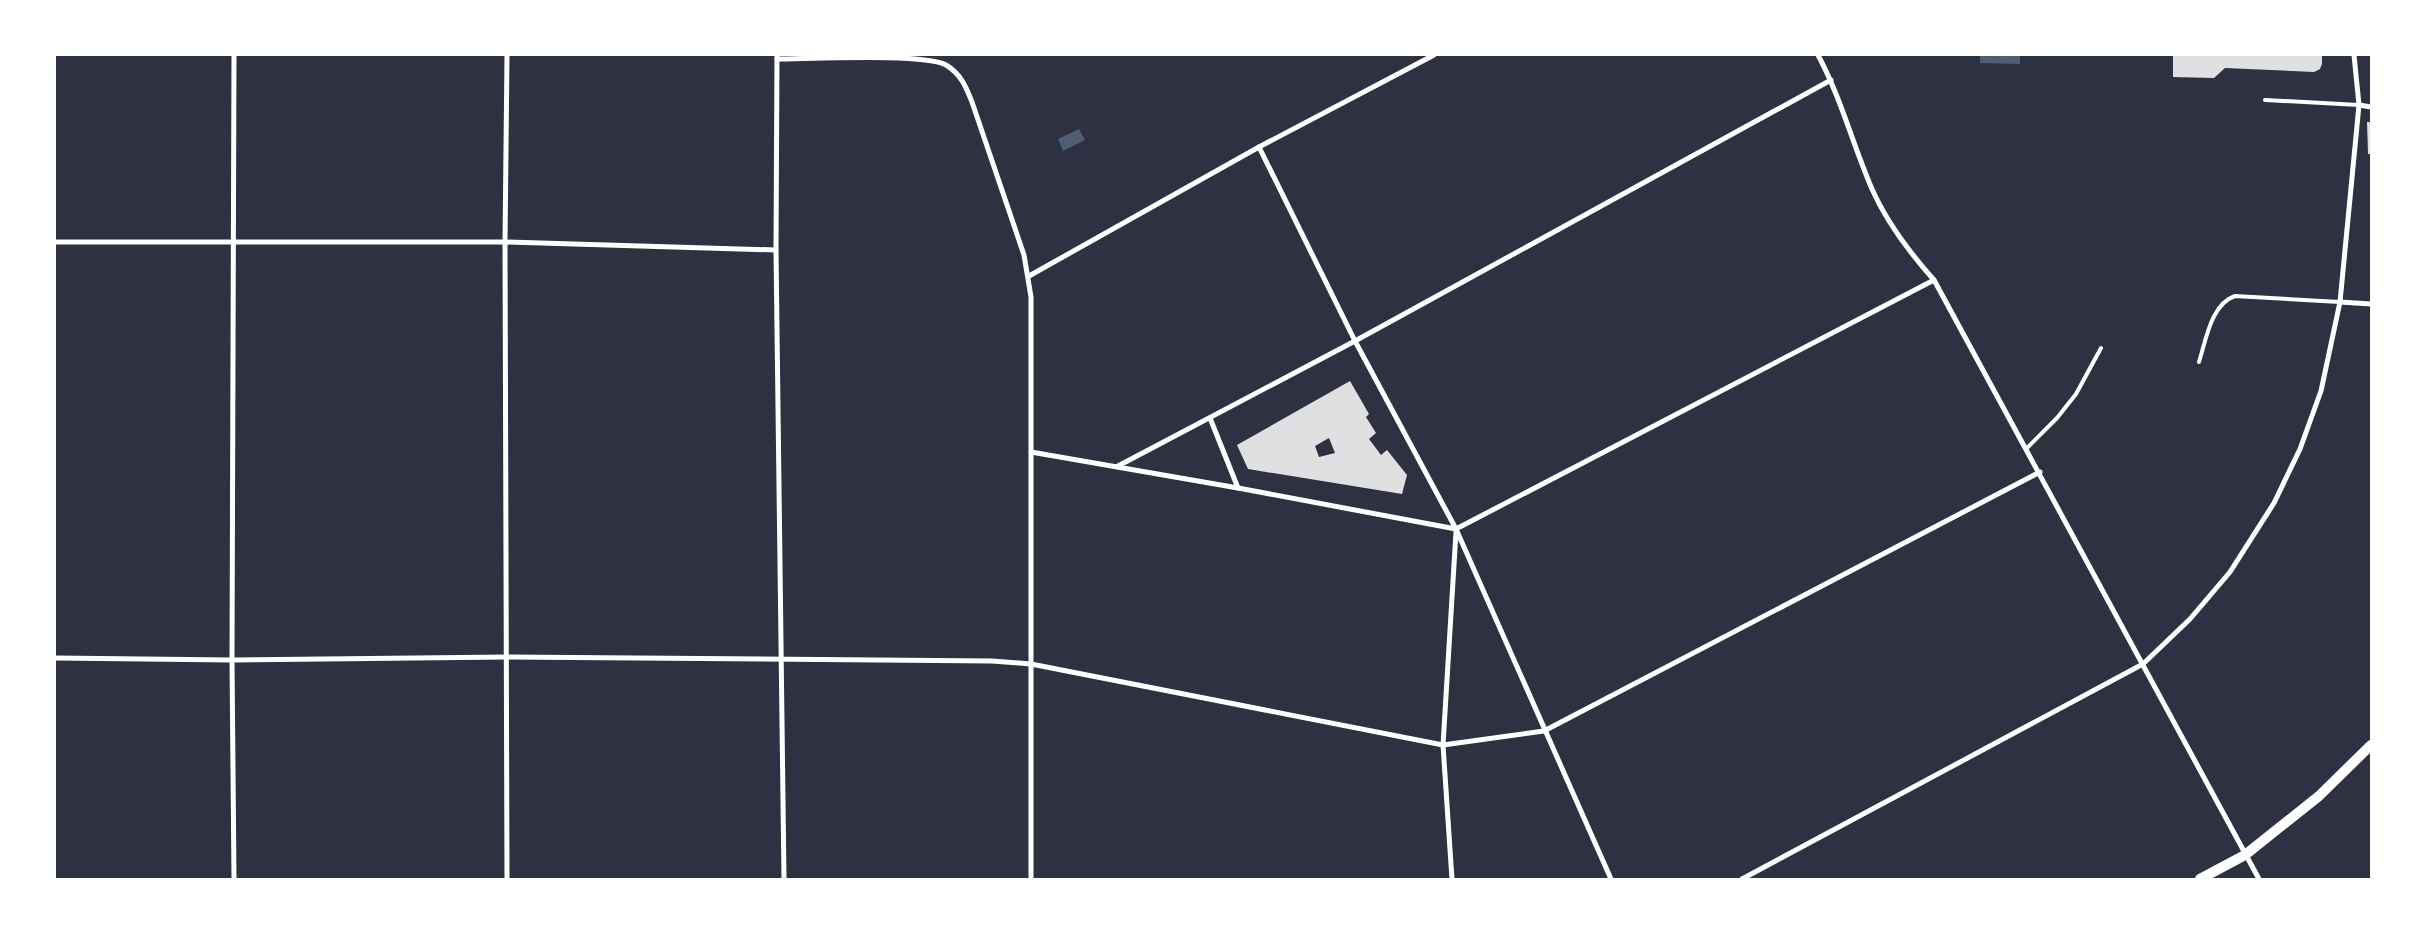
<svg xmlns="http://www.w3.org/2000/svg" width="2426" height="934" font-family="Inter,sans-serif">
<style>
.water{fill:#4f5d75}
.building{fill:#e0e0e3;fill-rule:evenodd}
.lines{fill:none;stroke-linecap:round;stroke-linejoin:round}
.service{stroke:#fff;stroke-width:4}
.minor{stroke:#fff;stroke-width:5}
.secondary{stroke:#fff;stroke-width:10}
</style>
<rect width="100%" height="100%" fill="#2d3142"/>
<g class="water">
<path d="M 1980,55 L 2020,55 L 2020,64 L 1980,63 Z"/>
<path d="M 1079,129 L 1085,140 L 1063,151 L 1058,139 Z"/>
</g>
<g class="building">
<path d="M 2173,55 L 2322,55 L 2322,64 L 2320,69 L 2314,72 L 2225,68 L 2214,78 L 2173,77 Z"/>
<path d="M 2367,122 L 2371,122 L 2371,154 L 2368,154 Z"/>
<path d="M 1350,381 L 1369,414 L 1366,417 L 1376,433 L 1369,439 L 1381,455 L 1387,450 L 1407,475 L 1402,494 L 1248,469 L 1237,445 ZM 1329,438 L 1335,453 L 1319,457 L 1315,446 Z"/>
</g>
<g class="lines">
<g class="service">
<path d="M 2265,100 L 2359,105"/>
<path d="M 2199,362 C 2206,340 2211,304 2235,296 L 2340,302"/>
<path d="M 2027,448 L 2057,418 L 2076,394 L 2101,348"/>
</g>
<g class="minor">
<path d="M 234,55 L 232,660 L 234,879"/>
<path d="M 507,55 L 505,242 L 507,879"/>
<path d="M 777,55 L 776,250 L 784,879"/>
<path d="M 1818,55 C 1841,98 1853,145 1872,189 C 1887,223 1910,253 1934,280 L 2259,879"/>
<path d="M 777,59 C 808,59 926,53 946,65 C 961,74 966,87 972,102 L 1024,255 L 1031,297 L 1031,879"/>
<path d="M 2359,105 L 2371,107"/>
<path d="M 1259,147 L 1355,341 L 1456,529 L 1611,879"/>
<path d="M 55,242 L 505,242 L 776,250"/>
<path d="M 1029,276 L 1259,147 L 1434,55"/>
<path d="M 2340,302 L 2371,304"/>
<path d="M 1210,418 L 1238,488"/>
<path d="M 1031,452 L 1238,488 L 1456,529 L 1934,280"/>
<path d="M 1118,466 L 1355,341 L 1831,80"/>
<path d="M 55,658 L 232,660 L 507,657 L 992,661 L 1031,664 L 1443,745 L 1544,731 L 2040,472"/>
<path d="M 1452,879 L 1443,745 L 1456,532"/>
<path d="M 1742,879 L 2143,664 L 2190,619 L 2230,572 L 2274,503 L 2300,449 L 2321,391 L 2340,302 L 2359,105 L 2354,55"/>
</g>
<path class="secondary" d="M 2200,879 L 2245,855 L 2319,796 L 2371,745"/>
</g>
<rect width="2426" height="934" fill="none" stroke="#ffffff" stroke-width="112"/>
</svg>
